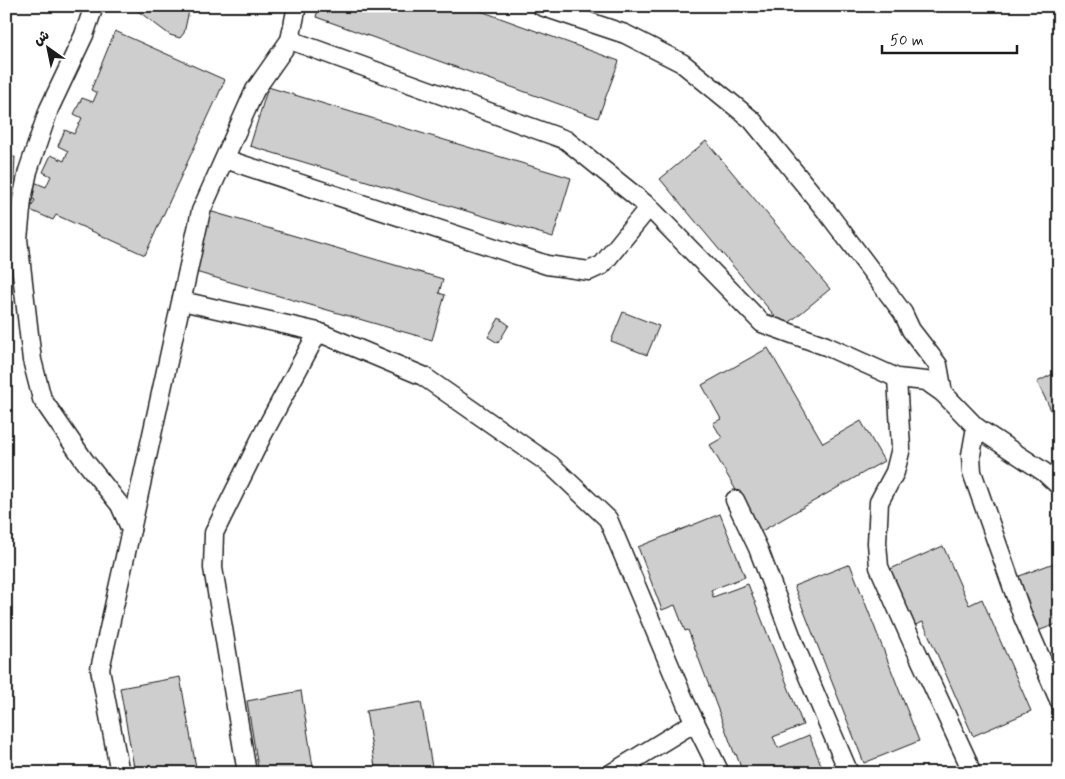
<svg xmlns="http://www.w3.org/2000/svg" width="1065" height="779" font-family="Mynerve,'Playpen Sans Arabic',sans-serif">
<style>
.building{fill:#cecece;stroke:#1c1c1c}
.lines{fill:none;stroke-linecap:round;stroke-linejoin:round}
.minor-casing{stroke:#1c1c1c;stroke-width:21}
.minor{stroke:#fff;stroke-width:18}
</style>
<rect width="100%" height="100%" fill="#fff"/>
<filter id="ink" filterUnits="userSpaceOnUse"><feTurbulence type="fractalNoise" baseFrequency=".02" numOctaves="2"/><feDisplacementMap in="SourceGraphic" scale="10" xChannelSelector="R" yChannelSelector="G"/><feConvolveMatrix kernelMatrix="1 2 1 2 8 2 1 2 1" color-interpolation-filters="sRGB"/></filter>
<g filter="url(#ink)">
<g class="building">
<path d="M 134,6 L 190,6 L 184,33 L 180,38 L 170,35 L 134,8 Z"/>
<path d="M 319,6 L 467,6 L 619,61 L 598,118 L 316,17 Z"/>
<path d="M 115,31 L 225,80 L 145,255 L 56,215 L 53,220 L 30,210 L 35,200 L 27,196 L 34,182 L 46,187 L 51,176 L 43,172 L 51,155 L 64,161 L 68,151 L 58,146 L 65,130 L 74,134 L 82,118 L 74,114 L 82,98 L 93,102 L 97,93 L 91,90 Z"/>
<path d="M 268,87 L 571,178 L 553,237 L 250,146 Z"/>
<path d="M 706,141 L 830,289 L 784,327 L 660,179 Z"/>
<path d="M 6,157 L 15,157 L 12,215 L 6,215 Z"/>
<path d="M 209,211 L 443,279 L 439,293 L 445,295 L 432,340 L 192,271 Z"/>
<path d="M 623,312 L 659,326 L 647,355 L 611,341 Z"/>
<path d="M 499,318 L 509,325 L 498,343 L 488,337 Z"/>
<path d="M 768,348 L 823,443 L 861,421 L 884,461 L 760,532 L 710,445 L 722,438 L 713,423 L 721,419 L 702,385 Z"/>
<path d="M 1059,371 L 1059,426 L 1037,382 Z"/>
<path d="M 720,514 L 745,577 L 711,590 L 713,597 L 748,584 L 803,725 L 773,737 L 778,748 L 809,735 L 822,767 L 807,773 L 743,773 L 736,754 L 735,755 L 688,630 L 685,631 L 675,605 L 662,610 L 638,547 Z"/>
<path d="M 943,546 L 969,605 L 982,599 L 1031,711 L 973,736 L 923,622 L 913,626 L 888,570 Z"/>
<path d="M 1059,561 L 1059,623 L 1038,631 L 1017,577 Z"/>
<path d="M 850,564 L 919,741 L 864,763 L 794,586 Z"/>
<path d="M 180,677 L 197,773 L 135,773 L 120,688 Z"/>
<path d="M 301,691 L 314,773 L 259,773 L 247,701 Z"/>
<path d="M 421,702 L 433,773 L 376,773 L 366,711 Z"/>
</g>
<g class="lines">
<defs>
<g id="minor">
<path d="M 94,6 L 84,35 L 49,109 L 28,171 L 22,200 L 18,239 L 32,360 L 42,399 L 84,460 L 120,505 L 131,530 L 100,669 L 120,773"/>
<path d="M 541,6 L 625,34 L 682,63 L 752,120 L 827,212 L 903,313 L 911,330 L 938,365 L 943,393"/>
<path d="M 290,40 L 566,140 L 649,207 L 762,323 L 826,346 L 897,378 L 926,381 L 943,393 L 976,427 L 1044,472 L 1059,486"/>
<path d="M 225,159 L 547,265 L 589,271 L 602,265 L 649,207"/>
<path d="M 182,301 L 318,332 L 423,376 L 551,465 L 608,519 L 686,704 L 720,773"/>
<path d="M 897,378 L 901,448 L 895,472 L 879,502 L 877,543 L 879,567 L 910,637 L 967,760 L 971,773"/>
<path d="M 976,427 L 971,455 L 972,472 L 1023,617 L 1059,700"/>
<path d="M 735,500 L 758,548 L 795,646 L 849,773"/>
<path d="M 131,530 L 201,211 L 255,90 L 290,40 L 297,6"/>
<path d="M 247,773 L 213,568 L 214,533 L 263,434 L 318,332"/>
<path d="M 612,773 L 695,722"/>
</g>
</defs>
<use href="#minor" class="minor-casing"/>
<use href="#minor" class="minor"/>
</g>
</g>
<rect width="1065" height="779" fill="none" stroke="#fff" stroke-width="25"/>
<rect x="12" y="12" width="1040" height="754" fill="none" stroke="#1c1c1c" stroke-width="2" filter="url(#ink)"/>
<g transform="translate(48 48) rotate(327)" stroke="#ffffff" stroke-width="4" paint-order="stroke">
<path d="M0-4L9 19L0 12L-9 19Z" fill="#1c1c1c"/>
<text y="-8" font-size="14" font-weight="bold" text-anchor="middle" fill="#1c1c1c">ش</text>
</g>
<path d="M882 45v8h135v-8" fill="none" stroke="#1c1c1c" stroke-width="2.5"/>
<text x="890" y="45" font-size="15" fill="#1c1c1c" stroke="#ffffff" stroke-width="4" paint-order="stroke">50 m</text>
</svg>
